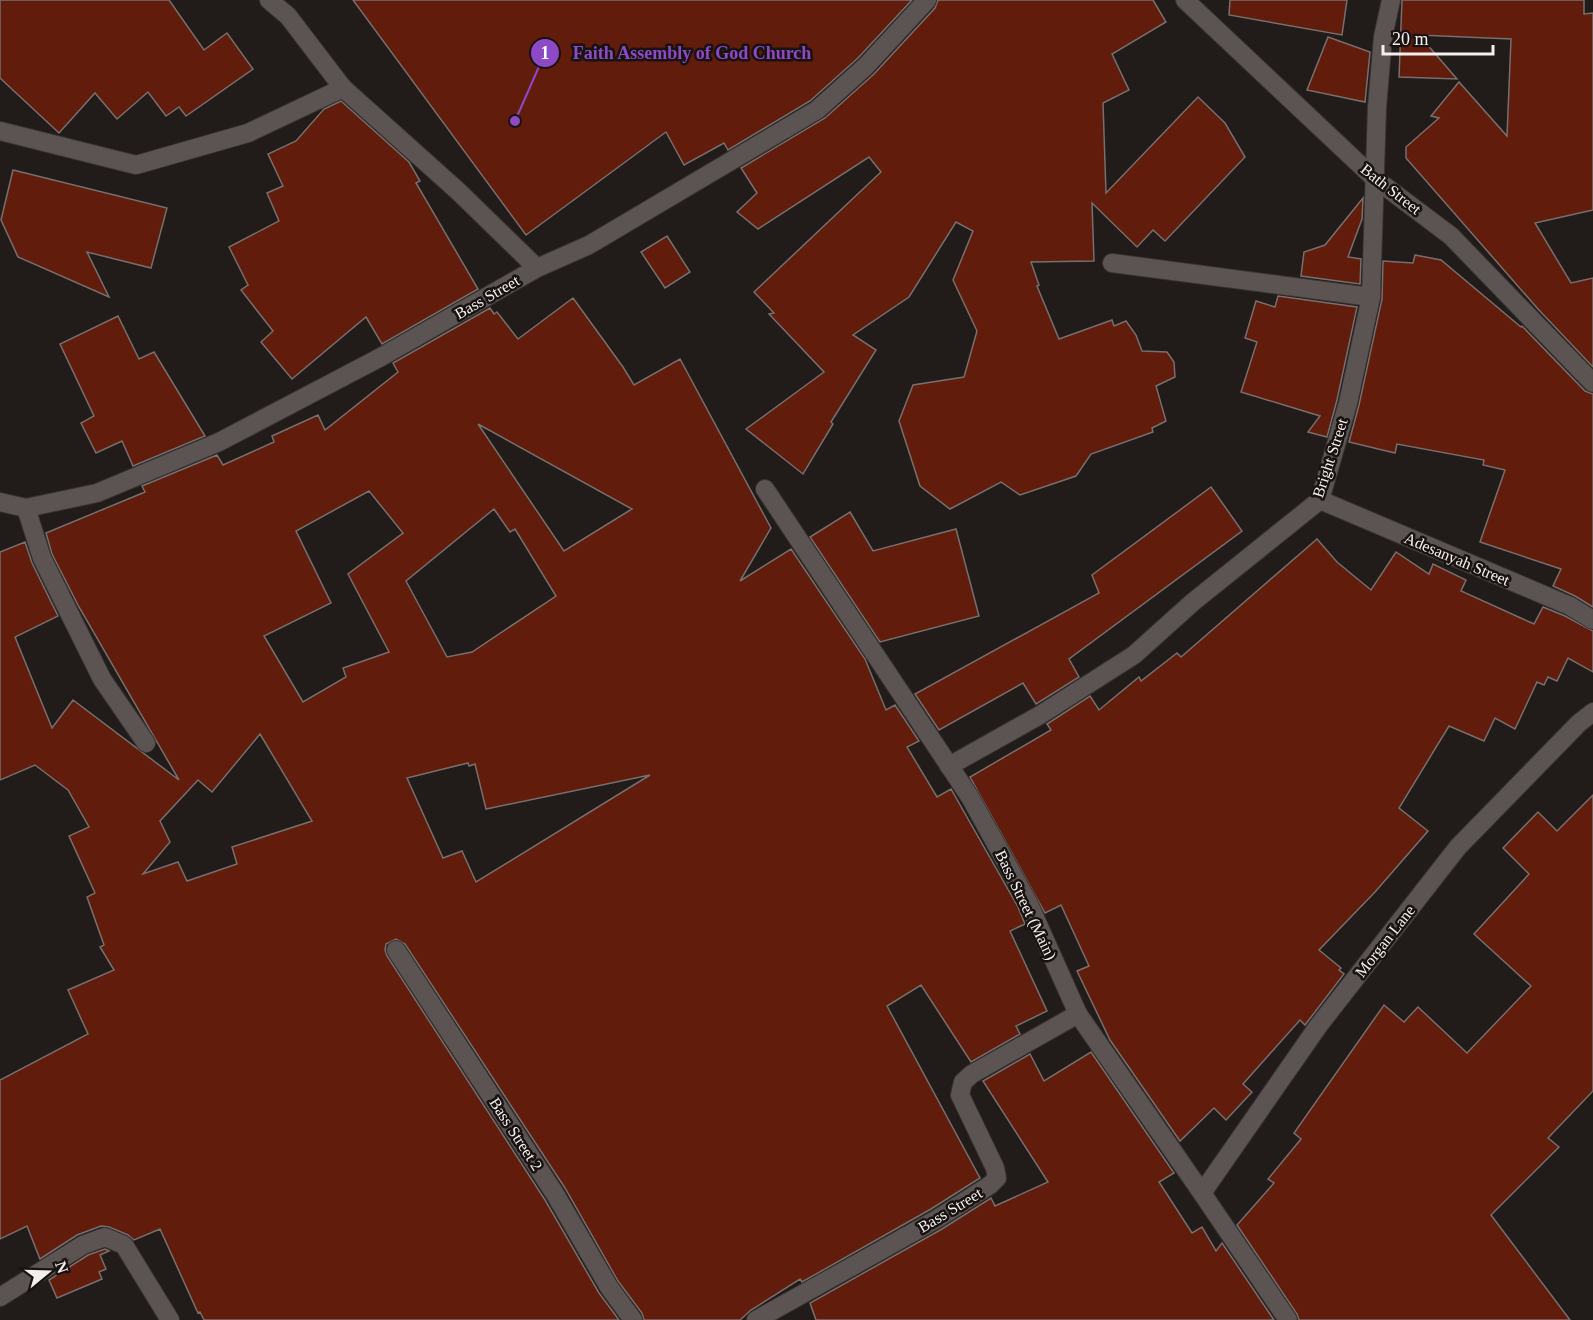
<svg xmlns="http://www.w3.org/2000/svg" width="1593" height="1320" font-family="'Times New Roman',serif">
<style>
.building{fill:#611c0c;stroke:#766f6d;stroke-width:1.5;fill-rule:evenodd}
.lines{fill:none;stroke-linecap:round;stroke-linejoin:round}
.street-casing{stroke:#393534;stroke-width:20}
.street{stroke:#5b5452;stroke-width:18}
.labels{text-anchor:middle;dominant-baseline:central;stroke-width:5;stroke-linejoin:round;paint-order:stroke}
.street-label{font-size:16px;fill:#f3efee;stroke:#181210}
.leader{fill:none;stroke:#8d49c6;stroke-width:2}
.callout-dot{fill:#8d49c6;stroke:#181210;stroke-width:2}
.mark-label{font-size:18px;text-anchor:middle;font-weight:bold;fill:#fff}
.callout-label{font-size:18px;text-anchor:middle;font-weight:bold;fill:#8d49c6;stroke:#181210;stroke-width:5;stroke-linejoin:round;paint-order:stroke}
</style>
<rect width="100%" height="100%" fill="#211b19"/>
<g class="building">
<path d="M 0,0 L 169,0 L 204,50 L 227,33 L 253,69 L 186,116 L 179,107 L 166,116 L 148,92 L 117,119 L 95,93 L 59,133 L 0,78 Z"/>
<path d="M 353,0 L 912,0 L 858,58 L 810,101 L 728,150 L 724,143 L 684,165 L 666,132 L 526,235 Z"/>
<path d="M 938,0 L 1153,0 L 1166,22 L 1112,54 L 1129,90 L 1103,103 L 1106,193 L 1198,97 L 1225,123 L 1245,157 L 1165,241 L 1153,230 L 1137,247 L 1092,203 L 1094,261 L 1031,262 L 1039,285 L 1037,286 L 1059,339 L 1112,320 L 1114,326 L 1126,321 L 1136,335 L 1142,351 L 1167,352 L 1174,362 L 1175,377 L 1156,386 L 1166,421 L 1152,428 L 1153,432 L 1091,454 L 1076,476 L 1020,495 L 1001,482 L 950,509 L 920,486 L 899,421 L 913,385 L 964,377 L 977,331 L 953,280 L 973,231 L 956,222 L 909,297 L 853,335 L 876,350 L 831,422 L 833,424 L 803,474 L 746,429 L 824,372 L 769,314 L 774,313 L 754,292 L 881,172 L 869,157 L 758,229 L 737,212 L 757,193 L 741,168 L 825,118 L 874,74 L 935,8 Z"/>
<path d="M 1230,0 L 1347,0 L 1342,35 L 1229,15 Z"/>
<path d="M 1402,0 L 1584,0 L 1584,14 L 1593,13 L 1593,210 L 1535,223 L 1571,283 L 1593,278 L 1593,367 L 1538,309 L 1406,158 L 1406,147 L 1439,118 L 1431,116 L 1459,82 L 1507,136 L 1511,39 L 1419,35 L 1457,79 L 1399,77 Z"/>
<path d="M 1328,37 L 1370,52 L 1365,102 L 1307,90 Z"/>
<path d="M 341,101 L 409,162 L 420,181 L 416,183 L 478,289 L 382,344 L 366,317 L 292,379 L 261,342 L 273,331 L 241,290 L 248,285 L 229,247 L 279,221 L 267,193 L 283,186 L 268,154 L 296,141 L 324,109 Z"/>
<path d="M 13,170 L 167,208 L 151,268 L 87,252 L 109,297 L 18,257 L 1,220 Z"/>
<path d="M 1363,198 L 1362,219 L 1348,257 L 1361,259 L 1360,284 L 1301,276 L 1304,252 L 1325,245 Z"/>
<path d="M 667,236 L 690,272 L 665,288 L 641,252 Z"/>
<path d="M 1415,255 L 1441,260 L 1521,327 L 1522,326 L 1585,391 L 1593,394 L 1593,607 L 1575,596 L 1553,586 L 1561,569 L 1480,542 L 1505,470 L 1483,465 L 1484,460 L 1397,444 L 1395,453 L 1349,442 L 1359,405 L 1382,299 L 1383,261 L 1413,263 Z"/>
<path d="M 1278,296 L 1357,307 L 1337,400 L 1327,437 L 1308,432 L 1320,416 L 1241,392 L 1257,342 L 1245,338 L 1256,301 L 1275,307 Z"/>
<path d="M 573,298 L 623,367 L 634,385 L 680,359 L 771,528 L 740,581 L 791,549 L 865,659 L 886,710 L 895,705 L 919,741 L 907,747 L 937,797 L 951,789 L 1018,907 L 1025,924 L 1010,931 L 1047,1011 L 1016,1026 L 1020,1034 L 971,1062 L 921,985 L 887,1006 L 980,1178 L 931,1209 L 802,1282 L 800,1279 L 751,1310 L 740,1320 L 644,1320 L 642,1313 L 618,1281 L 565,1188 L 405,944 L 396,939 L 386,944 L 385,950 L 387,956 L 545,1200 L 599,1293 L 619,1320 L 204,1320 L 200,1312 L 198,1313 L 160,1229 L 134,1240 L 128,1235 L 109,1227 L 101,1226 L 77,1235 L 40,1259 L 27,1226 L 0,1239 L 0,1080 L 88,1034 L 68,990 L 114,970 L 100,947 L 104,945 L 87,897 L 95,893 L 69,836 L 89,827 L 68,790 L 35,765 L 0,780 L 0,552 L 25,542 L 32,563 L 58,616 L 15,637 L 52,728 L 73,700 L 179,780 L 79,607 L 52,554 L 46,533 L 145,492 L 142,486 L 217,455 L 223,465 L 274,442 L 272,436 L 318,415 L 325,430 L 398,372 L 393,363 L 490,308 L 494,314 L 497,312 L 518,339 ZM 478,424 L 632,509 L 564,551 ZM 369,491 L 403,533 L 348,574 L 389,652 L 343,668 L 346,677 L 303,702 L 264,636 L 331,603 L 296,531 ZM 494,509 L 510,532 L 515,529 L 556,596 L 472,652 L 447,657 L 406,581 ZM 260,734 L 312,821 L 232,847 L 237,864 L 187,881 L 178,862 L 143,874 L 170,842 L 160,821 L 198,780 L 212,792 ZM 468,763 L 469,766 L 475,764 L 486,809 L 650,775 L 476,882 L 462,851 L 443,858 L 407,778 Z"/>
<path d="M 118,316 L 139,359 L 154,352 L 205,436 L 133,466 L 122,441 L 96,453 L 81,423 L 94,416 L 60,344 Z"/>
<path d="M 1211,487 L 1242,531 L 1069,659 L 1079,677 L 1036,704 L 1023,683 L 939,730 L 915,694 L 1099,593 L 1092,575 Z"/>
<path d="M 850,512 L 873,551 L 956,529 L 979,616 L 880,642 L 810,537 Z"/>
<path d="M 1317,539 L 1337,562 L 1371,590 L 1396,552 L 1429,574 L 1433,564 L 1466,580 L 1461,591 L 1534,624 L 1543,607 L 1565,616 L 1593,631 L 1593,672 L 1568,658 L 1557,681 L 1548,677 L 1544,685 L 1537,682 L 1515,729 L 1495,718 L 1484,741 L 1449,726 L 1399,808 L 1428,831 L 1375,892 L 1319,950 L 1341,968 L 1339,970 L 1344,974 L 1305,1025 L 1300,1020 L 1243,1084 L 1252,1092 L 1226,1120 L 1214,1108 L 1180,1141 L 1110,1040 L 1077,971 L 1089,966 L 1061,905 L 1045,913 L 970,777 L 1051,730 L 1047,724 L 1090,696 L 1099,710 L 1139,677 L 1141,681 L 1177,653 L 1181,657 Z"/>
<path d="M 1593,795 L 1593,1091 L 1548,1138 L 1559,1147 L 1491,1215 L 1570,1320 L 1299,1320 L 1297,1314 L 1237,1225 L 1274,1183 L 1268,1179 L 1301,1139 L 1294,1133 L 1384,1005 L 1404,1022 L 1418,1007 L 1467,1053 L 1531,986 L 1474,934 L 1529,874 L 1503,848 L 1538,812 L 1557,831 Z"/>
<path d="M 1091,1052 L 1174,1173 L 1159,1182 L 1192,1233 L 1202,1227 L 1216,1251 L 1222,1243 L 1274,1320 L 816,1320 L 810,1303 L 942,1229 L 991,1198 L 995,1206 L 1048,1182 L 983,1081 L 1030,1054 L 1044,1081 Z"/>
<path d="M 105,1249 L 109,1251 L 100,1255 L 106,1269 L 99,1272 L 102,1279 L 57,1298 L 49,1280 L 88,1255 Z"/>
</g>
<g class="lines">
<defs>
<g id="street">
<path d="M 269,0 L 288,16 L 343,88 L 459,192 L 537,268"/>
<path d="M 1185,0 L 1374,178 L 1451,236 L 1593,383"/>
<path d="M 0,131 L 136,165 L 248,133 L 343,88"/>
<path d="M 1112,263 L 1371,297"/>
<path d="M 765,489 L 970,797 L 1028,902 L 1078,1014 L 1202,1193 L 1288,1320"/>
<path d="M 1320,500 L 1570,606 L 1593,620"/>
<path d="M 0,502 L 26,508 L 97,493 L 219,442 L 381,357 L 537,268 L 589,245 L 817,110 L 866,66 L 927,0"/>
<path d="M 26,508 L 42,558 L 102,679 L 146,743"/>
<path d="M 949,766 L 1040,715 L 1134,655 L 1193,602 L 1320,500 L 1348,403 L 1371,297 L 1377,107 L 1383,37 L 1391,0"/>
<path d="M 396,950 L 555,1194 L 609,1287 L 633,1320"/>
<path d="M 1202,1193 L 1319,1025 L 1458,847 L 1579,723 L 1593,712"/>
<path d="M 0,1297 L 83,1245 L 105,1237 L 124,1245 L 170,1320"/>
<path d="M 756,1320 L 937,1219 L 990,1185 L 997,1178 L 995,1168 L 960,1095 L 963,1082 L 972,1074 L 1078,1014"/>
</g>
</defs>
<use href="#street" class="street-casing"/>
<use href="#street" class="street"/>
</g>
<g class="labels">
<g class="street-label">
<text transform="translate(1391 189) rotate(38)">Bath Street</text>
<text transform="translate(487 297) rotate(-30)">Bass Street</text>
<text transform="translate(1330 458) rotate(-72)">Bright Street</text>
<text transform="translate(1457 559) rotate(23)">Adesanyah Street</text>
<text transform="translate(1026 905) rotate(64)">Bass Street (Main)</text>
<text transform="translate(1385 941) rotate(-52)">Morgan Lane</text>
<text transform="translate(516 1134) rotate(57)">Bass Street 2</text>
<text transform="translate(950 1210) rotate(-31)">Bass Street</text>
</g>
</g>
<path class="leader" d="M515 121L545 53"/>
<g class="callout-dot">
<circle cx="515" cy="121" r="6"/>
<circle cx="545" cy="53" r="15"/>
</g>
<g class="mark-label">
<text x="545" y="59">1</text>
</g>
<g class="callout-label">
<text x="692" y="59">Faith Assembly of God Church</text>
</g>
<g transform="translate(48 1272) rotate(71)" stroke="#181210" stroke-width="4.5" paint-order="stroke">
<path d="M0-4.5L10 22L0 15L-10 22Z" fill="#f3efee"/>
<text y="-9" font-size="16" font-weight="bold" text-anchor="middle" fill="#f3efee">N</text>
</g>
<path d="M1383 45v9h110v-9" fill="none" stroke="#f3efee" stroke-width="3"/>
<text x="1392" y="45" font-size="18" fill="#f3efee" stroke="#181210" stroke-width="4.5" paint-order="stroke">20 m</text>
</svg>
